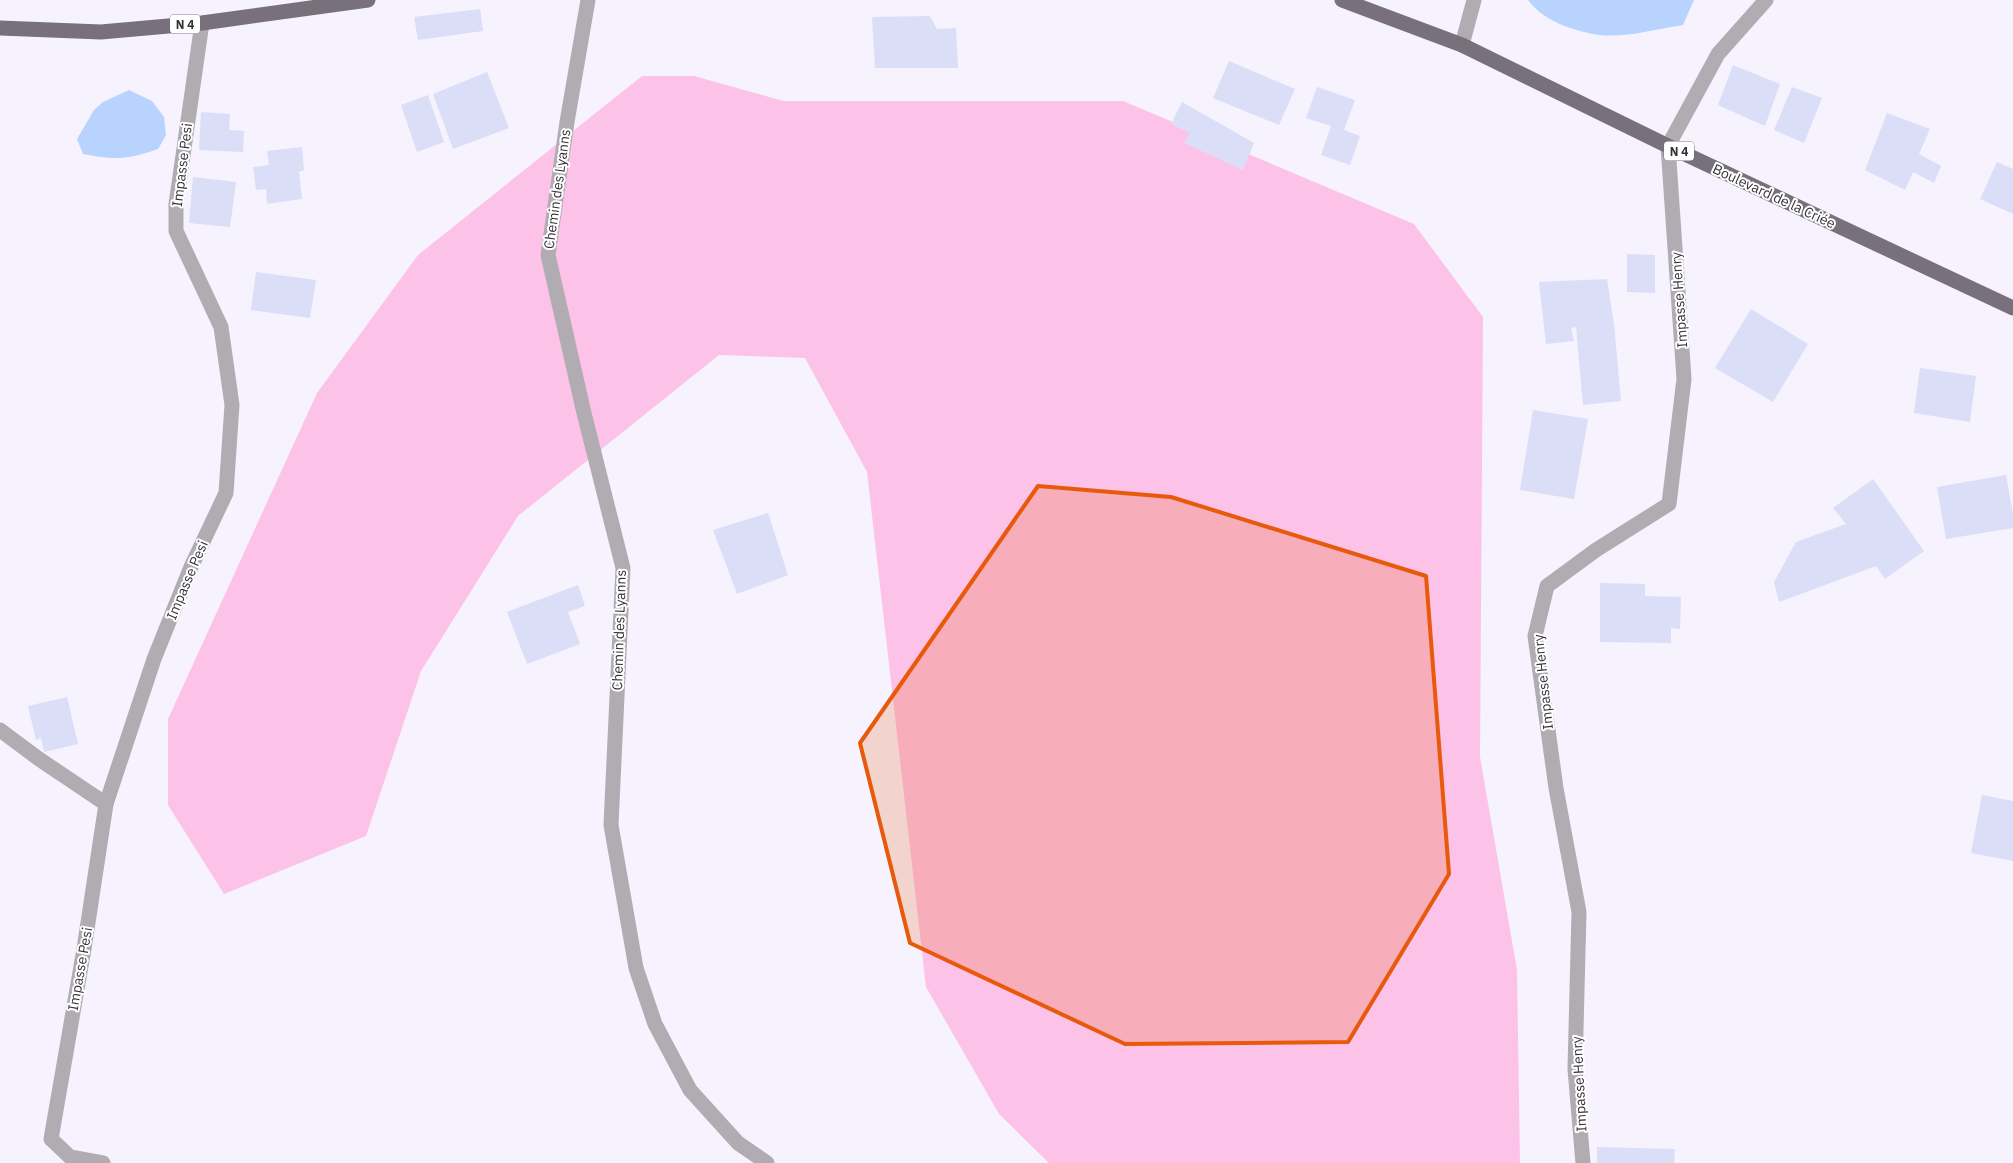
<svg xmlns="http://www.w3.org/2000/svg" width="2013" height="1163" font-family="'IBM Plex Sans',sans-serif">
<style>
.green{fill:#fdc2e8}
.water{fill:#b7d3fe}
.building{fill:#dbdef7}
.lines{fill:none;stroke-linecap:round;stroke-linejoin:round}
.street{stroke:#b1acb2;stroke-width:15}
.primary{stroke:#78707a;stroke-width:15}
.marked{fill:#e8590c;fill-opacity:0.2;stroke:#e8590c;stroke-width:4;stroke-linejoin:round}
.labels{text-anchor:middle;dominant-baseline:central;stroke-width:4;stroke-linejoin:round;paint-order:stroke}
.shield{fill:#fff;stroke:#717074;stroke-width:1}
.shield-label{font-size:12px;font-weight:bold;fill:#343238}
.street-label{font-size:14px;fill:#343238;stroke:#fff}
</style>
<rect width="100%" height="100%" fill="#f6f2fe"/>
<path class="green" d="M 642,76 L 694,76 L 784,101 L 1123,101 L 1414,224 L 1483,317 L 1480,757 L 1517,970 L 1520,1163 L 1049,1163 L 999,1114 L 926,987 L 867,472 L 805,358 L 719,355 L 518,516 L 421,671 L 366,836 L 224,894 L 168,805 L 168,719 L 317,393 L 418,255 Z"/>
<g class="water">
<path d="M 1528,0 L 1694,0 L 1683,25 C 1658,29 1624,38 1599,35 C 1574,31 1543,21 1528,0 Z"/>
<path d="M 129,90 L 152,101 L 164,117 L 166,135 L 158,149 C 126,160 116,160 83,154 L 77,139 L 94,110 L 103,102 Z"/>
</g>
<g class="building">
<path d="M 480,9 L 483,31 L 418,40 L 414,17 Z"/>
<path d="M 930,16 L 937,29 L 956,28 L 958,68 L 875,68 L 872,17 Z"/>
<path d="M 1229,61 L 1295,89 L 1279,125 L 1213,98 Z"/>
<path d="M 1733,65 L 1780,84 L 1765,126 L 1718,105 Z"/>
<path d="M 487,72 L 509,128 L 453,149 L 433,94 Z"/>
<path d="M 1317,87 L 1355,100 L 1344,130 L 1360,136 L 1350,165 L 1321,155 L 1331,126 L 1306,118 Z"/>
<path d="M 1792,87 L 1822,98 L 1804,143 L 1774,130 Z"/>
<path d="M 428,95 L 444,142 L 417,152 L 401,105 Z"/>
<path d="M 1182,102 L 1254,143 L 1243,170 L 1184,143 L 1190,133 L 1171,124 Z"/>
<path d="M 201,112 L 230,114 L 229,130 L 244,131 L 243,152 L 199,150 Z"/>
<path d="M 1887,113 L 1930,129 L 1919,154 L 1941,166 L 1934,183 L 1913,172 L 1905,190 L 1865,170 Z"/>
<path d="M 302,147 L 304,170 L 299,172 L 302,199 L 267,204 L 266,189 L 256,190 L 253,167 L 269,165 L 267,151 Z"/>
<path d="M 1997,162 L 2013,169 L 2013,214 L 1980,199 Z"/>
<path d="M 193,177 L 236,182 L 230,227 L 189,223 Z"/>
<path d="M 1627,254 L 1655,255 L 1655,293 L 1627,292 Z"/>
<path d="M 256,272 L 316,280 L 310,318 L 251,310 Z"/>
<path d="M 1607,279 L 1614,324 L 1621,401 L 1583,405 L 1576,327 L 1571,328 L 1574,341 L 1546,344 L 1539,282 Z"/>
<path d="M 1751,309 L 1808,344 L 1773,402 L 1715,368 Z"/>
<path d="M 1920,368 L 1976,376 L 1970,422 L 1914,413 Z"/>
<path d="M 1533,410 L 1588,419 L 1574,499 L 1520,490 Z"/>
<path d="M 2006,475 L 2013,514 L 2013,528 L 1946,539 L 1937,487 Z"/>
<path d="M 1873,479 L 1924,551 L 1885,579 L 1876,566 L 1779,602 L 1774,582 L 1796,542 L 1846,524 L 1833,508 Z"/>
<path d="M 768,513 L 788,575 L 737,594 L 713,530 Z"/>
<path d="M 1600,583 L 1645,584 L 1645,596 L 1681,597 L 1680,629 L 1671,628 L 1671,643 L 1600,642 Z"/>
<path d="M 578,585 L 585,606 L 568,612 L 580,644 L 527,664 L 507,612 Z"/>
<path d="M 67,697 L 78,744 L 44,752 L 41,738 L 36,740 L 28,706 Z"/>
<path d="M 1982,795 L 2013,801 L 2013,861 L 1971,853 Z"/>
<path d="M 1597,1147 L 1675,1149 L 1674,1163 L 1597,1163 Z"/>
</g>
<g class="lines">
<g class="street">
<path d="M 588,0 L 567,122 L 548,255 L 584,413 L 623,568 L 611,825 L 636,968 L 655,1024 L 690,1090 L 738,1143 L 767,1163"/>
<path d="M 1462,45 L 1474,0"/>
<path d="M 0,730 L 39,759 L 106,804"/>
<path d="M 103,1163 L 70,1157 L 51,1139 L 84,949 L 106,804 L 154,659 L 191,567 L 226,493 L 232,405 L 221,327 L 176,231 L 176,204 L 202,23"/>
<path d="M 1583,1163 L 1575,1069 L 1579,912 L 1556,788 L 1535,636 L 1547,586 L 1596,550 L 1669,504 L 1684,379 L 1668,146 L 1718,54 L 1766,0"/>
</g>
<g class="primary">
<path d="M 1342,0 L 1462,45 L 1668,146 L 2013,308"/>
<path d="M 0,28 L 101,32 L 202,23 L 368,0"/>
</g>
</g>
<path class="marked" d="M 1038,486 L 1171,497 L 1426,576 L 1449,874 L 1348,1042 L 1125,1044 L 910,943 L 860,743 Z"/>
<g class="labels">
<g class="shield">
<rect x="170" y="14.5" width="30" height="19" rx="4"/>
<rect x="1664" y="141.5" width="30" height="19" rx="4"/>
</g>
<g class="shield-label">
<text x="185" y="24">N 4</text>
<text x="1679" y="151">N 4</text>
</g>
<g class="street-label">
<text transform="translate(182 165) rotate(-83)">Impasse Pesi</text>
<text transform="translate(557 189) rotate(-82)">Chemin des Lyanns</text>
<text transform="translate(1774 196) rotate(25)">Boulevard de la Criée</text>
<text transform="translate(1679 300) rotate(-94)">Impasse Henry</text>
<text transform="translate(187 580) rotate(-67)">Impasse Pesi</text>
<text transform="translate(619 630) rotate(-88)">Chemin des Lyanns</text>
<text transform="translate(1543 682) rotate(-96)">Impasse Henry</text>
<text transform="translate(80 969) rotate(-80)">Impasse Pesi</text>
<text transform="translate(1579 1084) rotate(-93)">Impasse Henry</text>
</g>
</g>
</svg>
